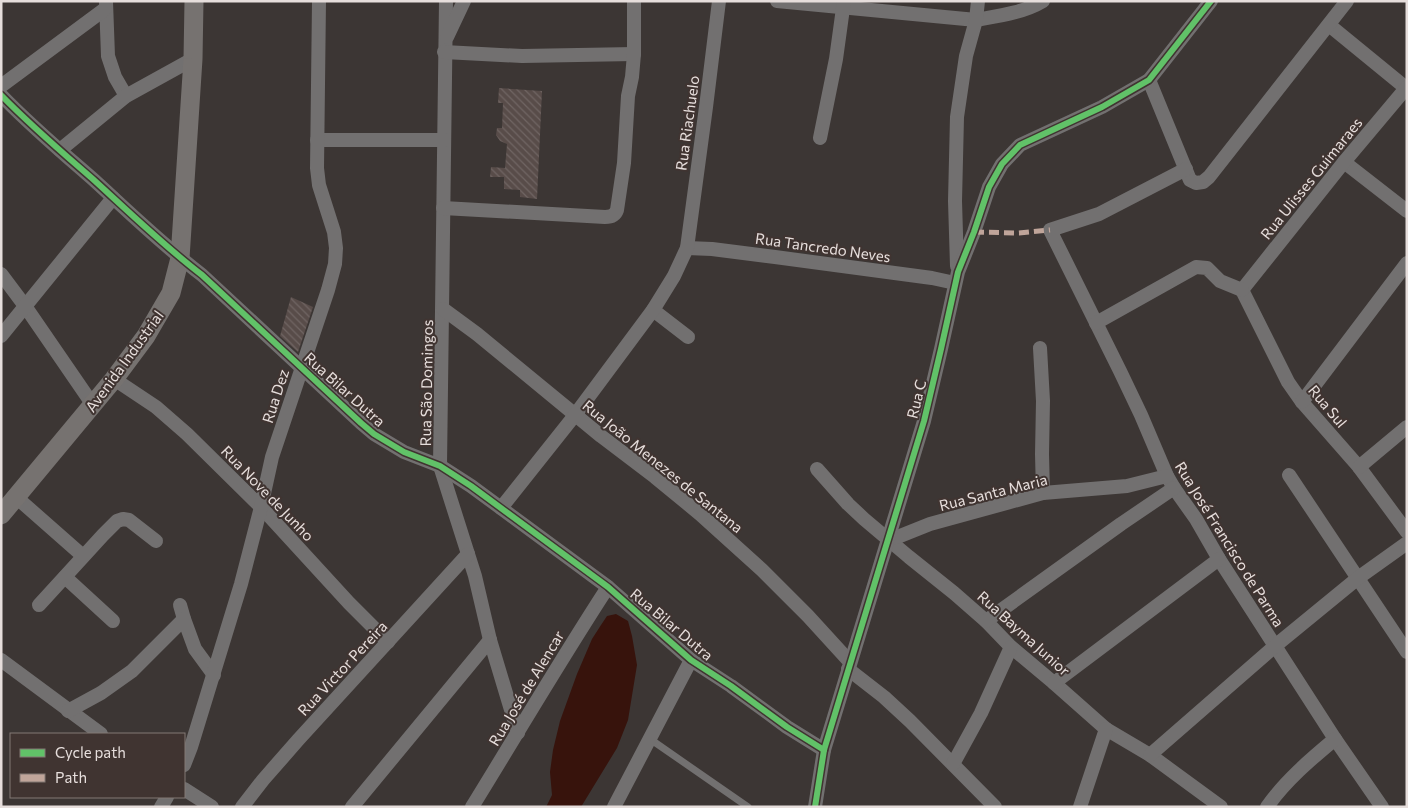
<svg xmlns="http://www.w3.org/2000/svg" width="1408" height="808" font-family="Commissioner,sans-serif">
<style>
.water{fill:#37130c}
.building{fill:url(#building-back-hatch)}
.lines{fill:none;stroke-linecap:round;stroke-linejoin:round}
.lane{stroke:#727070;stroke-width:7}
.street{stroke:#727070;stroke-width:14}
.secondary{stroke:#767270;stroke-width:19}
.quiet{stroke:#c0a59a;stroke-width:5;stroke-dasharray:10 5;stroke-linecap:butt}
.cycleway-casing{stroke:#403431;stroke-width:9}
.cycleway{stroke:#61c268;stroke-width:6}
.labels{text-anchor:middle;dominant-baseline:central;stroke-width:4;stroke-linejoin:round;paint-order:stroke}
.street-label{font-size:15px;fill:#e6dedc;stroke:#403431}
</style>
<defs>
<pattern id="building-back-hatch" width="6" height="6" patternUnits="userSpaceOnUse" patternTransform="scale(1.25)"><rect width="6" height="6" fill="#584c49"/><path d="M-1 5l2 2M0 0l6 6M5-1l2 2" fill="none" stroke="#706563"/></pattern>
</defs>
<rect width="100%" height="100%" fill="#3c3634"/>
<path class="water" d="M 616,614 L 628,621 L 632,636 L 637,665 L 628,720 L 617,748 L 581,807 L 546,807 L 552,795 L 550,772 L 553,750 L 560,721 L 577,674 L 592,639 L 601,625 L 607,616 Z"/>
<g class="building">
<path d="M 499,88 L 542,91 L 537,199 L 520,197 L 520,190 L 504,189 L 504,177 L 490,177 L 491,167 L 505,168 L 507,144 L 500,141 L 496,135 L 497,128 L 502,128 L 503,103 L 498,103 Z"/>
<path d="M 291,297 L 313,307 L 298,352 L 280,336 Z"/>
</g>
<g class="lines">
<path class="lane" d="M 650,739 L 748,807"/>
<g class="street">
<path d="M 446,1 L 440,466 L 475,576 L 490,640 L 518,733"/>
<path d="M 777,1 L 976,20 C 998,16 1023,13 1043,1"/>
<path d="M 106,2 L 108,56 L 115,77 L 126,96"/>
<path d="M 1329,25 L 1406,88"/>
<path d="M 447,37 L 464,1"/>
<path d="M 444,52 L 522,56 L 634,54"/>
<path d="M 1149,80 L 1190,180 L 1196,183 L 1203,182 L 1209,177 L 1347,1"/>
<path d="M 1,86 L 105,9"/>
<path d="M 1,95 C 31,126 63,153 95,181 C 130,213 164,246 202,275 L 361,423 L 374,434 L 404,452 L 440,466 L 471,486 L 608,587 L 691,660 L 731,686 L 787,727 L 824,750"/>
<path d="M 820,138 L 836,59 L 844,1"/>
<path d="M 317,140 L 444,140"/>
<path d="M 60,150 L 126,96 L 193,59"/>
<path d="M 1344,162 L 1407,211"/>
<path d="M 1186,169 L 1099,214 L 1050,230 L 1120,371 L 1141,415 L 1167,476 L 1174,488 L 1196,519 L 1219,559 L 1335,739 L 1382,807"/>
<path d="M 443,208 L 605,217 C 610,217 615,216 617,210 L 624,163 L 628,96 L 632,77 L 634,54 L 634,1"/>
<path d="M 687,248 L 712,249 L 775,257 L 932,278 L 955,283"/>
<path d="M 957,266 L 955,201 L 957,117 L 966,56 L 976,20 L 978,1"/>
<path d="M 1,274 L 25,306 L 93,405"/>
<path d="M 1242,290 L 1288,382 L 1302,402 L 1359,467 L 1407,532"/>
<path d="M 1242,290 L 1344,162 L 1407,87"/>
<path d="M 443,309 L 477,334 L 601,436 L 655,477 L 700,514 L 762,570 L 808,616 L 850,662"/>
<path d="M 653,310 L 688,337"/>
<path d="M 1096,323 L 1196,267 L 1207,268 L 1220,281 L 1242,290"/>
<path d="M 1,336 L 113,198"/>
<path d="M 1040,348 L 1043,401 L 1042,454 L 1043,493"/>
<path d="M 114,379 L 156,407 L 187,434 L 261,507 L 349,603 L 388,642"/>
<path d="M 1302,402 L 1407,263"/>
<path d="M 1359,467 L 1407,427"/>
<path d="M 817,469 L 848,504 L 864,519 L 909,557 L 954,593 L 986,621 L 1011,647 L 1054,683 L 1106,729 L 1150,755 L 1221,807"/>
<path d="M 1289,475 L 1407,652"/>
<path d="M 16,497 L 83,556"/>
<path d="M 501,508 L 575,415 L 653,310 L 674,276 L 687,248 L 706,107 L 719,1"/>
<path d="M 888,539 L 900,536 L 930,524 L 1043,493 L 1127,486 L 1167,476"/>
<path d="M 65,577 L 113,621"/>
<path d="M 39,605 L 103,535 L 117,521 L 123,519 L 129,520 L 156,541"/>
<path d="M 180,605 L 184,619 L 195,649 L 214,675"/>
<path d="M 986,621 L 1121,524 L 1174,488"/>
<path d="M 1,660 L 101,734"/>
<path d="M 848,669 L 884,697 L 910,721 L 995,807"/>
<path d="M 1054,683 L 1219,559"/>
<path d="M 68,711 L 101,693 L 132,671 L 184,619"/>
<path d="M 1150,755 L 1275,646 L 1358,578 L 1407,543"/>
<path d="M 953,764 L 981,713 L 1011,647"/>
<path d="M 184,765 L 191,747 L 241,584 L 261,507 L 272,457 L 328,290 L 335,264 L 336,248 L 334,232 L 319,185 L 317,168 L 319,1"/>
<path d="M 184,789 L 212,807"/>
<path d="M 161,807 L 167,797"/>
<path d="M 242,807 L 263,780 L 298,740 L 468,554"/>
<path d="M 352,807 L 490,640"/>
<path d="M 472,807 C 517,734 561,659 608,587"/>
<path d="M 614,807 L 691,660"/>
<path d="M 815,807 L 824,750 L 924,421 L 941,349 L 958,272 L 974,232 L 989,187 L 1002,164 L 1020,145 L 1102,107 L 1149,80 L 1211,1"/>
<path d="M 1080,807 L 1106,729"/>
<path d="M 1267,807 C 1285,781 1311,759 1335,739"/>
</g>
<path class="secondary" d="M 1,515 L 114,379 L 146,336 L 171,293 L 180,258 L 193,59 L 194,1"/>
<path class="quiet" d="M 974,232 L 1019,233 L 1050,230"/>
<defs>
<g id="cycleway">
<path d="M 1,95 C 31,126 63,153 95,181 C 130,213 164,246 202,275 L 361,423 L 374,434 L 404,452 L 440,466 L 471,486 L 608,587 L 691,660 L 731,686 L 787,727 L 824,750"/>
<path d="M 815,807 L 824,750 L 924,421 L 941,349 L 958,272 L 974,232 L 989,187 L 1002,164 L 1020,145 L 1102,107 L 1149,80 L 1211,1"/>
</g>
</defs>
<use href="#cycleway" class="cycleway-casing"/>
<use href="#cycleway" class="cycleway"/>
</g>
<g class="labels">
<g class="street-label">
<text transform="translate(687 123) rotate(-82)">Rua Riachuelo</text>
<text transform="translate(1311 178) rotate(-51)">Rua Ulisses Guimaraes</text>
<text transform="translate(823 247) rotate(8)">Rua Tancredo Neves</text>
<text transform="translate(124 361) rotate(-54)">Avenida Industrial</text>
<text transform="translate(426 383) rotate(-89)">Rua São Domingos</text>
<text transform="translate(345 389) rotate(42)">Rua Bilar Dutra</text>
<text transform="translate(275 396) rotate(-72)">Rua Dez</text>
<text transform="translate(916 399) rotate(-76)">Rua C</text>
<text transform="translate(1328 406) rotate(50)">Rua Sul</text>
<text transform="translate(663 466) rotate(39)">Rua João Menezes de Santana</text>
<text transform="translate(993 492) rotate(-14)">Rua Santa Maria</text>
<text transform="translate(268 493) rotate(46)">Rua Nove de Junho</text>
<text transform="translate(1230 544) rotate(58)">Rua José Francisco de Parma</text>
<text transform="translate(672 624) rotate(40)">Rua Bilar Dutra</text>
<text transform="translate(1024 633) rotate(42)">Rua Bayma Junior</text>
<text transform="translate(342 668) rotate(-47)">Rua Victor Pereira</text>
<text transform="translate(526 688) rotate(-59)">Rua José de Alencar</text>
</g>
</g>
<rect width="1408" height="808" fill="none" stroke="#e6dedc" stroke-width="5"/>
<rect x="10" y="733" width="175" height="65" fill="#403431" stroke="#827875"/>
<rect x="20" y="749" width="25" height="8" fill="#61c268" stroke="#827875"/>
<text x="55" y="758" font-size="15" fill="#e6dedc">Cycle path</text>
<rect x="20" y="774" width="25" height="8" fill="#c0a59a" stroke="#827875"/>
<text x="55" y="783" font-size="15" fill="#e6dedc">Path</text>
</svg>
